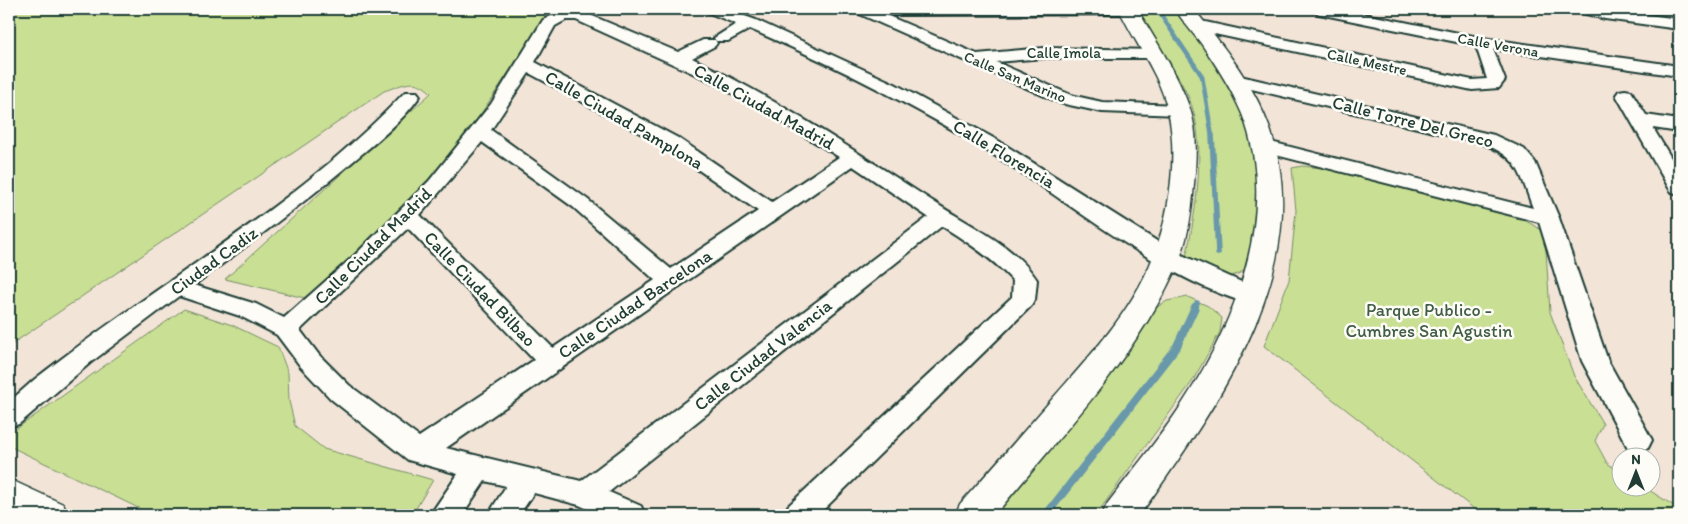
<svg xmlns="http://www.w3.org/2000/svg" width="1688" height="524" font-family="Itim,sans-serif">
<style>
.green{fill:#c9df94;stroke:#748e64}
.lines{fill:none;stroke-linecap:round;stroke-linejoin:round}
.stream-far2{stroke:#6898aa;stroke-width:4.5}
.stream-far1{stroke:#6898aa;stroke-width:5.5}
.stream{stroke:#6898aa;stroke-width:8}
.minor-casing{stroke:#1f3d34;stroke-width:4}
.tertiary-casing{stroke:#1f3d34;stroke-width:3}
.minor{fill:#fdfcf7;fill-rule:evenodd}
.tertiary{fill:#fdfcf7;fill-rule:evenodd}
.labels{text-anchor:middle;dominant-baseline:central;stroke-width:5;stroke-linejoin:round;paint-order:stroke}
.far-street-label{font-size:15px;fill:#1f3d34;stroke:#fdfcf7}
.street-label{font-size:18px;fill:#1f3d34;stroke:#fdfcf7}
.park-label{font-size:18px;fill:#415d47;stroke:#fdfcf7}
</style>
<rect width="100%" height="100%" fill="#f3e4d8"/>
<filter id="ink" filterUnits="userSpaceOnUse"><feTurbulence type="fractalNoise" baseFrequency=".02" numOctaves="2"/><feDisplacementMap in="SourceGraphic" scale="10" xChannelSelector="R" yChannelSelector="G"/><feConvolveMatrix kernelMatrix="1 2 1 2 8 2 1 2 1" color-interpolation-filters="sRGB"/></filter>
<g filter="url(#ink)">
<g class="green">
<path d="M 16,9 L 551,9 L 468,133 L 434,174 L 313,300 L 225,279 L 431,93 C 415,76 403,85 384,91 L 9,346 L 9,12 Z"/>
<path d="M 1134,9 L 1177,9 C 1198,39 1225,70 1239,105 C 1258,149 1263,205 1251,251 C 1248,261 1247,272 1235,275 C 1218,279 1200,265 1186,257 C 1196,213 1208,139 1188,96 C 1174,66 1152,37 1134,9 Z"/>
<path d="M 1302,166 L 1322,168 L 1522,219 L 1537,227 L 1545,235 L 1550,312 L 1574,376 L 1603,424 L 1595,441 L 1607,463 L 1620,472 L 1620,486 L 1644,487 L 1679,509 L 1679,515 L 1482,515 L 1264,346 L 1289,280 L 1296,211 L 1292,168 Z"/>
<path d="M 1188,297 L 1208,306 L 1222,318 L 1220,332 L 1192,382 L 1096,515 L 996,515 L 1098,388 L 1157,307 L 1167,301 Z"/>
<path d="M 184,309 L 232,325 L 278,347 L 288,373 L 289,401 L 295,426 L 324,449 L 433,480 L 412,515 L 153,515 L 9,446 L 9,434 Z"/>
</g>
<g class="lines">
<path class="stream-far2" d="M 1157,9 L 1202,76 L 1212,136"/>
<g class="stream-far1">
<path d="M 1212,135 L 1218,253"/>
<path d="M 1195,308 L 1197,303"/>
</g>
<path class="stream" d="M 1046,515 L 1177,346 L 1195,307"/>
<defs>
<g id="minor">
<path d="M 705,9 L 725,9 L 756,20 L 895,84 L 997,140 L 1171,250 L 1259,290 L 1263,296 L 1259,302 L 1251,304 C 1162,279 1082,211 1005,162 C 924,110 838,67 750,29 L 728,41 L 716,41 L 714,38 L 736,24 L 707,12 Z"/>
<path d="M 852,9 L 1135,9 L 1133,12 L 1128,14 L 886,15 L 977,54 L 1045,48 L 1160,50 L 1162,53 L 1160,56 L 1154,58 L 1045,58 L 996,62 L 1071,95 L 1102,102 L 1179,105 L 1185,106 L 1188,110 L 1185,114 L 1179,115 L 1102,112 L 1060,103 L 855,12 Z"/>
<path d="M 1311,9 L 1340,9 L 1483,38 L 1679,66 L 1679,76 L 1493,49 L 1505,80 L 1499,88 L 1472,90 L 1196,30 L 1188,25 L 1196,20 L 1472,80 L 1487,79 L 1476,46 L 1319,14 Z"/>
<path d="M 1576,9 L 1602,9 L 1679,19 L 1679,29 L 1605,19 L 1579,12 Z"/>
<path d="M 563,10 L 583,12 L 678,52 L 703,40 L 715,40 L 717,43 L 715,46 L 692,58 C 777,99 855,151 934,202 C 968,225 1014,244 1037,280 L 1035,300 L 1031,306 L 818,515 L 784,515 L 788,506 L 1012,297 L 1013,281 C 993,259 968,242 942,226 L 609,492 L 641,506 L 645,515 L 601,515 L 579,505 L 534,493 L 519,515 L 488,515 L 506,486 L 485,481 L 462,515 L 430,515 L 458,474 L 408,460 L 331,399 L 301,367 L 277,335 L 240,316 L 179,296 L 90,363 L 19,424 L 9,427 L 9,402 L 35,379 C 156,284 300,204 405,92 L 417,92 L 420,96 C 402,122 375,143 351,163 C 301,205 248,245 194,285 L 256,304 L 284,318 L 355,255 L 429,181 L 491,104 L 543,20 ZM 566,20 L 576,20 L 710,81 L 764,111 L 839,157 L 772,202 L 678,138 L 535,62 L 555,26 ZM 529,73 L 664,146 L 758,211 L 671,269 L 587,199 L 491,130 ZM 482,142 L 573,207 L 655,280 L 553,348 L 420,215 ZM 853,166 L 928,217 L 581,481 L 446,448 ZM 408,228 L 534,360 L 419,437 L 349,385 L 319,355 L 300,330 Z"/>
<path d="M 1236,75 L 1494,135 L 1524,149 L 1535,162 L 1559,218 L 1608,361 L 1652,440 L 1648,448 L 1638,451 L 1628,448 L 1582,361 L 1539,222 L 1256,150 L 1253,146 L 1256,142 L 1263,140 L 1533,208 C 1519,172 1520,157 1481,143 L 1230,84 L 1227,80 L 1230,76 Z"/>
<path d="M 1625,90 L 1631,91 L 1646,115 L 1679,120 L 1679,132 L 1653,128 L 1679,171 L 1679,194 L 1672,192 L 1669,188 L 1616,95 L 1619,91 Z"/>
</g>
<g id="tertiary">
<path d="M 1119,9 L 1137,9 C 1156,41 1178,74 1190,109 C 1198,133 1196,159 1194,184 C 1192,209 1189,235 1180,258 C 1144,349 1057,439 995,515 L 955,515 L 960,504 C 991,469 1022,434 1053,398 C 1090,356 1133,310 1153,257 C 1170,215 1178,155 1168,111 C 1160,74 1134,42 1119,9 Z"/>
<path d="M 1175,9 L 1194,9 C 1223,46 1254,84 1270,129 C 1318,268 1215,408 1140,515 L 1102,515 L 1107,504 C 1132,471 1159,439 1182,404 C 1236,322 1280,211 1242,114 C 1231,88 1216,65 1200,42 C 1191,31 1182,20 1175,9 Z"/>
<path d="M 9,479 L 63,504 L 68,515 L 17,515 L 9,511 Z"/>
</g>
</defs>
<use href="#minor" class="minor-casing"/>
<use href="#tertiary" class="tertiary-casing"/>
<use href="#minor" class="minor"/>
<use href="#tertiary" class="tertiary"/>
</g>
</g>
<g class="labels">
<g class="far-street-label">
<text transform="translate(1498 45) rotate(10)">Calle Verona</text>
<text x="1064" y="53">Calle Imola</text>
<text transform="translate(1367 62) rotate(12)">Calle Mestre</text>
<text transform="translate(1015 77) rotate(23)">Calle San Marino</text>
</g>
<g class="street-label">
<text transform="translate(764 107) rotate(29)">Calle Ciudad Madrid</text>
<text transform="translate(624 120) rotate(30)">Calle Ciudad Pamplona</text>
<text transform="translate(1413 122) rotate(14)">Calle Torre Del Greco</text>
<text transform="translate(1004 154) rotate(31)">Calle Florencia</text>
<text transform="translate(373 246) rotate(-45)">Calle Ciudad Madrid</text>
<text transform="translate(214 261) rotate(-36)">Ciudad Cadiz</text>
<text transform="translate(480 289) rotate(46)">Calle Ciudad Bilbao</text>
<text transform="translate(635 304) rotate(-34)">Calle Ciudad Barcelona</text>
<text transform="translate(763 355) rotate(-38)">Calle Ciudad Valencia</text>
</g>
<g class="park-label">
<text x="1429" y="310">Parque Publico -<tspan x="1429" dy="21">Cumbres San Agustin</tspan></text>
</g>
</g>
<rect width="1688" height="524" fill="none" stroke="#fdfcf7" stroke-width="30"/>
<rect x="15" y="15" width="1658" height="494" fill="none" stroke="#1f3d34" stroke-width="2" filter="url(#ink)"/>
<g transform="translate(1636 472)"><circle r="24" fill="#fdfcf7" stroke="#a4b0a9"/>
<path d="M0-4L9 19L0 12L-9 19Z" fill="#1f3d34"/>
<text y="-8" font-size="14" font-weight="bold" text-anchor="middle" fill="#1f3d34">N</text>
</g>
</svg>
